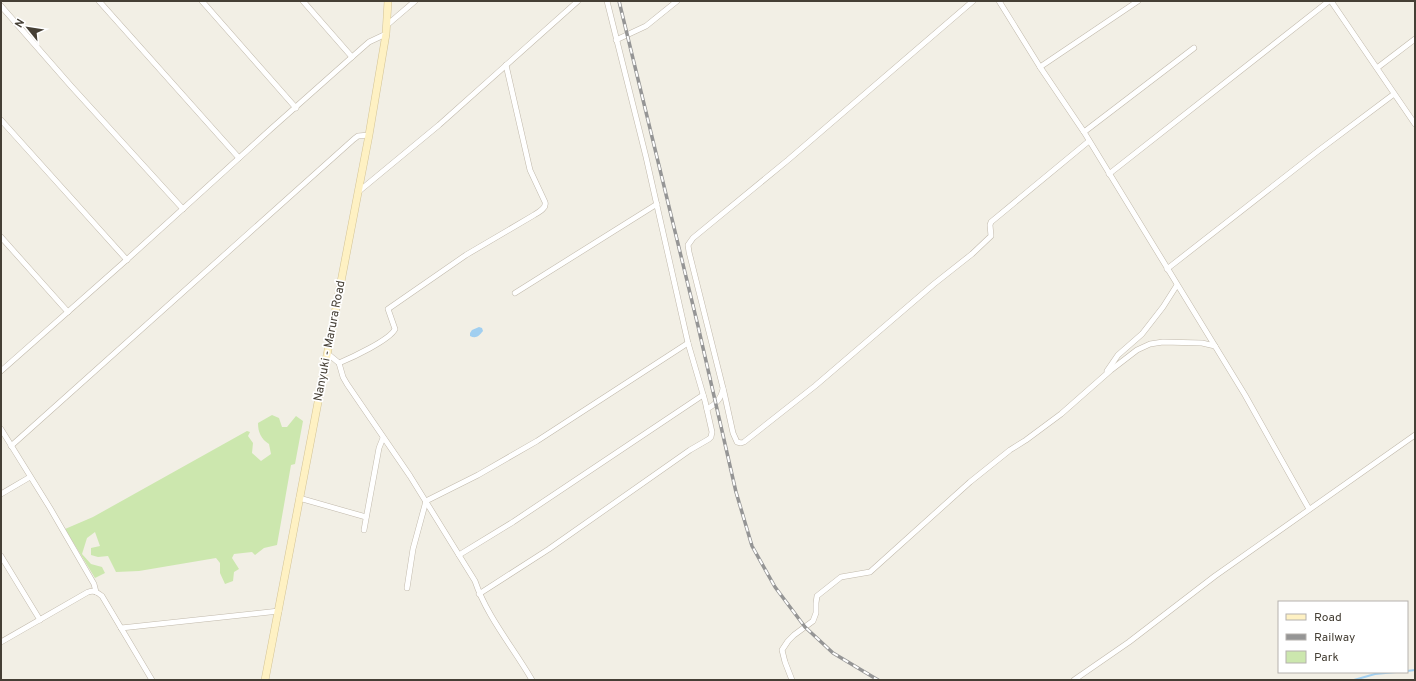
<svg xmlns="http://www.w3.org/2000/svg" width="1416" height="681" font-family="Overpass,sans-serif">
<style>
.green{fill:#cce7ae}
.water{fill:#a1cff0}
.lines{fill:none;stroke-linecap:round;stroke-linejoin:round}
.stream{stroke:#a1cff0;stroke-width:2}
.street-casing{stroke:#c1b9ab;stroke-width:6}
.secondary-casing{stroke:#d3c395;stroke-width:8}
.street{stroke:#fff;stroke-width:5}
.secondary{stroke:#fef1c3;stroke-width:7}
.rail-casing{stroke:#959595;stroke-width:3.5}
.rail{stroke:#fff;stroke-width:2;stroke-dasharray:6;stroke-linecap:butt}
.labels{text-anchor:middle;dominant-baseline:central;stroke-width:3.5;stroke-linejoin:round;paint-order:stroke}
.street-label{font-size:12px;fill:#453f35;stroke:#fff}
</style>
<rect width="100%" height="100%" fill="#f2efe5"/>
<path class="green" d="M 272,415 L 279,418 L 282,427 L 287,427 L 296,416 L 303,421 L 295,464 L 291,465 L 277,545 L 264,548 L 255,555 L 252,552 L 234,554 L 232,558 L 239,569 L 234,572 L 233,581 L 225,584 L 220,573 L 220,563 L 216,558 L 139,571 L 116,572 L 108,556 L 98,557 L 91,555 L 91,548 L 100,546 L 95,532 L 87,538 L 82,554 L 91,564 L 102,567 L 105,573 L 95,578 L 65,529 L 93,517 L 247,431 L 250,432 L 248,436 L 253,443 L 252,453 L 261,461 L 271,454 L 269,444 C 261,439 258,432 258,423 Z"/>
<path class="water" d="M 479,327 L 482,328 L 483,331 C 479,336 476,339 470,336 L 470,333 L 472,330 Z"/>
<g class="lines">
<g class="stream">
<path d="M 1407,671 L 1415,670"/>
<path d="M 1354,680 L 1375,674 L 1396,672"/>
</g>
<defs>
<g id="street">
<path d="M 99,1 L 239,158"/>
<path d="M 202,1 L 296,108"/>
<path d="M 303,1 L 352,57"/>
<path d="M 973,1 L 788,160 L 693,238 L 688,245 L 689,252 L 724,392 L 733,433 L 737,442 L 741,443 L 744,442 L 815,386 L 934,284 L 972,254 L 991,236 L 990,225 L 991,222 L 1089,141"/>
<path d="M 999,1 L 1040,67 L 1084,132 L 1245,395 L 1309,509"/>
<path d="M 1331,1 L 1415,124"/>
<path d="M 1,6 L 71,86 L 183,209"/>
<path d="M 387,25 L 415,1"/>
<path d="M 616,40 L 646,26 L 677,1"/>
<path d="M 1040,67 L 1138,1"/>
<path d="M 1377,68 L 1415,39"/>
<path d="M 1,120 L 127,260"/>
<path d="M 1084,132 L 1194,48"/>
<path d="M 1109,174 L 1329,1"/>
<path d="M 358,192 L 439,125 L 578,1"/>
<path d="M 1,237 L 68,312"/>
<path d="M 1167,269 L 1318,151 L 1394,94"/>
<path d="M 515,293 L 657,204"/>
<path d="M 328,354 L 339,363 L 343,377 L 347,384 L 410,476 L 475,581 C 487,617 513,647 532,680"/>
<path d="M 339,363 C 351,358 390,340 395,329 L 388,309 L 466,255 L 534,215 C 539,212 547,208 545,202 L 530,170 L 506,65"/>
<path d="M 1,371 L 122,264 L 272,128 L 352,57 L 369,42 L 386,34"/>
<path d="M 1107,371 L 1118,355 L 1142,334 L 1163,307 L 1177,285"/>
<path d="M 707,409 C 716,404 721,399 723,389"/>
<path d="M 1,429 L 50,508 L 94,584 L 96,592"/>
<path d="M 11,446 L 354,139 L 358,136 L 369,135"/>
<path d="M 1,494 L 30,477"/>
<path d="M 299,498 L 366,517"/>
<path d="M 364,530 L 379,448 L 383,438"/>
<path d="M 459,555 L 513,522 L 703,395"/>
<path d="M 1,556 L 40,620"/>
<path d="M 407,588 L 413,549 L 426,501 L 478,475 L 537,441 L 688,343"/>
<path d="M 479,594 L 549,549 L 690,450 L 709,439 L 711,437 L 712,432 L 705,401 L 688,343 L 646,157 L 607,1"/>
<path d="M 121,628 L 279,611"/>
<path d="M 1,642 L 88,592 C 94,590 97,592 102,596 L 152,680"/>
<path d="M 792,680 L 785,662 L 782,650 L 788,641 L 794,635 L 813,621 L 816,613 L 816,603 L 817,596 L 841,577 L 870,572 L 970,482 L 1010,450 L 1026,440 L 1061,414 L 1111,370 L 1137,350 L 1150,344 L 1163,342 L 1202,343 L 1215,346"/>
<path d="M 1074,680 L 1129,642 L 1215,576 L 1415,435"/>
</g>
<path id="secondary" d="M 265,680 L 369,135 L 386,34 L 388,1"/>
</defs>
<use href="#street" class="street-casing"/>
<use href="#secondary" class="secondary-casing"/>
<use href="#street" class="street"/>
<use href="#secondary" class="secondary"/>
<defs>
<path id="rail" d="M 619,1 L 698,326 L 736,492 L 752,546 L 775,587 L 805,627 L 833,653 L 878,680"/>
</defs>
<use href="#rail" class="rail-casing"/>
<use href="#rail" class="rail"/>
</g>
<g class="labels">
<g class="street-label">
<text transform="translate(330 341) rotate(-79)">Nanyuki - Marura Road</text>
</g>
</g>
<rect width="1416" height="681" fill="none" stroke="#453f35" stroke-width="4"/>
<rect x="1278" y="601" width="130" height="72" fill="#ffffff" stroke="#b5b2ae"/>
<rect x="1286" y="614" width="20" height="6" fill="#fef1c3" stroke="#b5b2ae"/>
<text x="1314" y="621" font-size="12" fill="#453f35">Road</text>
<rect x="1286" y="634" width="20" height="6" fill="#959595" stroke="#b5b2ae"/>
<text x="1314" y="641" font-size="12" fill="#453f35">Railway</text>
<rect x="1286" y="651" width="20" height="12" fill="#cce7ae" stroke="#b5b2ae"/>
<text x="1314" y="661" font-size="12" fill="#453f35">Park</text>
<g transform="translate(28 28) rotate(300)" stroke="#ffffff" stroke-width="3" paint-order="stroke">
<path d="M0-3L7 15L0 10L-7 15Z" fill="#453f35"/>
<text y="-6" font-size="11" font-weight="bold" text-anchor="middle" fill="#453f35">N</text>
</g>
</svg>
